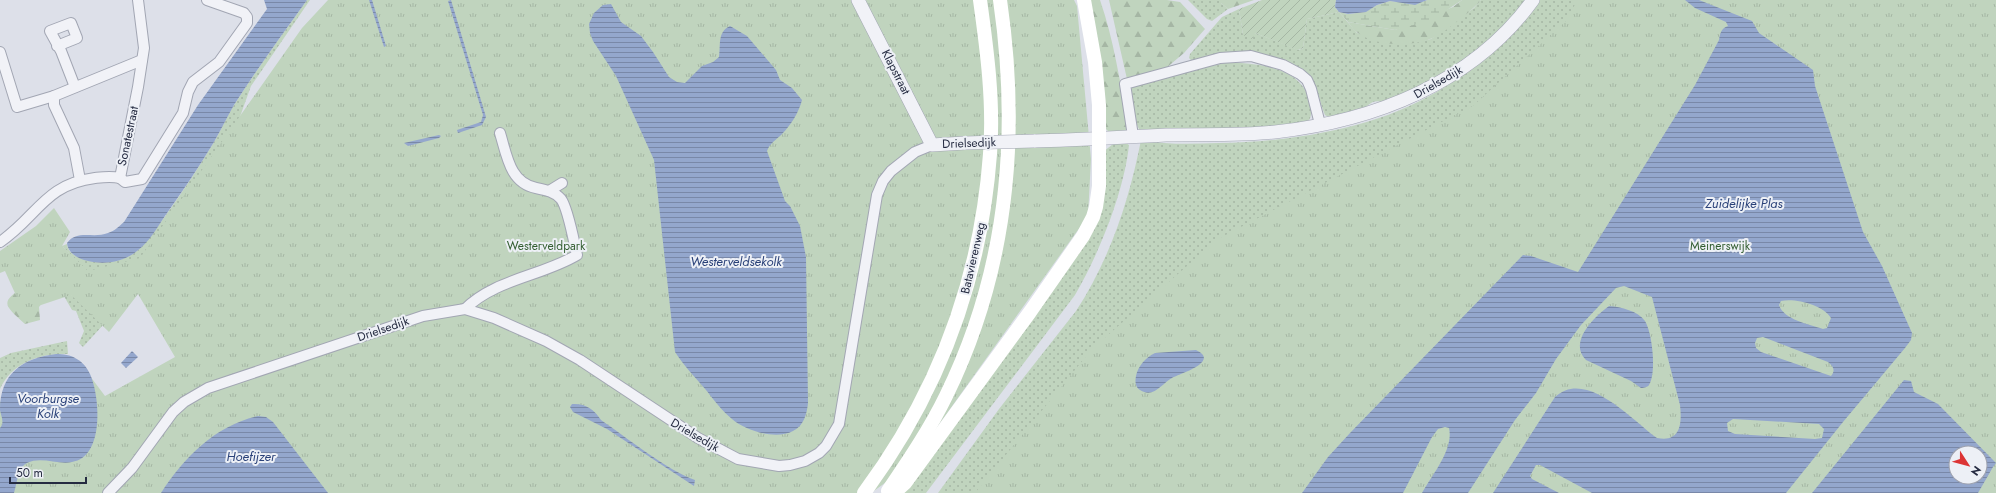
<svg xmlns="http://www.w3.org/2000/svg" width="1996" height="493" font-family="Jost,sans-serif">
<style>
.grass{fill:url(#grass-dots)}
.forest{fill:url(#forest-firs)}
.wetland{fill:url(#wetland-marsh)}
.park{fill:url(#park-tufts);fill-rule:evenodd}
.garden{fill:url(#garden-furrows)}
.water{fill:url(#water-rules);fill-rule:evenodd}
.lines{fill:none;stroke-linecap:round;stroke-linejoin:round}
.minor-casing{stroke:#a2a6b3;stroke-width:12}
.tertiary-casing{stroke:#a2a6b3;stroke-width:14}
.minor{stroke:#f1f2f7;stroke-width:10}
.tertiary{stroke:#f1f2f7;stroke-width:13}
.secondary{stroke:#fff;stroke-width:14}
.tertiary-bridge-casing{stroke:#a2a6b3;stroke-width:14;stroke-linecap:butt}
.tertiary-bridge{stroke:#f1f2f7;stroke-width:13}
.labels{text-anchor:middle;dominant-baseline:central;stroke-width:4;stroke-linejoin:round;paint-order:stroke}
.street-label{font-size:12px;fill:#252b41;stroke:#edf0f6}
.park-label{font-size:12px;fill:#335e31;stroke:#edf0f6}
.water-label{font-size:13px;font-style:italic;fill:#2b4279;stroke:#edf0f6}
</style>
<defs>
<pattern id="grass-dots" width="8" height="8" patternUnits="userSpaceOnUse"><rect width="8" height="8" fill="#c0d4be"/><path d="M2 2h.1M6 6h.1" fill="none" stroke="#a5b6a4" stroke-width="1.8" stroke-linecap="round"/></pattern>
<pattern id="forest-firs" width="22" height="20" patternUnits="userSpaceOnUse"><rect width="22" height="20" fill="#c0d4be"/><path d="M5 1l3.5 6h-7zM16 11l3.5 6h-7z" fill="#a5b6a4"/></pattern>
<pattern id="wetland-marsh" width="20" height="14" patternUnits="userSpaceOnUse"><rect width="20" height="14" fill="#c0d4be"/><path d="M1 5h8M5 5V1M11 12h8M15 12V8" fill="none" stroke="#a5b6a4"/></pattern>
<pattern id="park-tufts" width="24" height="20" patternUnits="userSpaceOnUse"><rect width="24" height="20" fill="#c0d4be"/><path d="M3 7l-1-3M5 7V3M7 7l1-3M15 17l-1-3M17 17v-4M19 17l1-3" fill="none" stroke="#a5b6a4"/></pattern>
<pattern id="garden-furrows" width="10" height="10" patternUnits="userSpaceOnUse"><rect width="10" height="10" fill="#c0d4be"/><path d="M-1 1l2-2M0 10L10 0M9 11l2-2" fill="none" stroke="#a5b6a4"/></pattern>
<pattern id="water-rules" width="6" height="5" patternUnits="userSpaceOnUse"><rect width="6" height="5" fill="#94a7cd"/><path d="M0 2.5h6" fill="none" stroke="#7988a8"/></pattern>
</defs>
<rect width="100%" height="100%" fill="#dde0e9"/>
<g class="grass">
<path d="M 307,0 L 310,0 L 251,86 L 232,139 L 166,246 L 97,281 L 62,246 L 67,244 C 68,255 81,259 90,261 C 105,265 125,261 138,250 C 149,240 157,227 166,215 C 183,191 199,167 214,142 C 221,130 227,116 234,105 C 257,69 282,35 307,0 Z"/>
<path d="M 1188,0 L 1221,0 L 1221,3 L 1228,9 L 1212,21 L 1207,19 Z"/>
<path d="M 1481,0 L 1529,0 L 1491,41 L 1427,86 L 1382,102 C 1370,99 1369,107 1360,111 C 1352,115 1340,116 1331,118 L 1325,115 L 1323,110 C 1319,99 1317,85 1310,76 C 1305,70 1297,68 1291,65 C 1252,48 1232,51 1192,61 L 1189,58 L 1190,54 L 1222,17 L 1239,9 L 1243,35 L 1255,33 L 1299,50 L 1303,48 L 1307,19 L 1339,12 L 1357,33 L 1403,43 L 1417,42 L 1431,39 L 1474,8 Z"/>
<path d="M 1540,0 L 1685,0 L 984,493 L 938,493 L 999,409 L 1076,311 C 1110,259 1129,201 1141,140 C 1167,145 1192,144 1219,143 C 1273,142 1328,135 1379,118 C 1437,99 1507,51 1540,0 Z"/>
<path d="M 1228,62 C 1258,64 1299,66 1309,99 C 1311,107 1313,115 1308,122 L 1276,129 L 1140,131 L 1137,125 L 1130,90 L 1135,85 Z"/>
<path d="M 1124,142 L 1129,145 C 1124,192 1099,254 1075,295 L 926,493 L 901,493 L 1091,231 L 1103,152 L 1113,144 Z"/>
<path d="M 61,291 L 115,312 L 83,347 L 79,343 L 84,331 L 76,311 L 72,310 Z"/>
<path d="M 67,341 L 68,354 C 41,353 12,362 0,389 L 0,358 L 11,353 Z"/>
</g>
<g class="forest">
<path d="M 1087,0 L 1100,0 C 1114,40 1120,83 1128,124 L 1127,131 L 1109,132 L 1104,127 Z"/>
<path d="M 1109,0 L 1167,0 L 1180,2 L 1205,29 L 1184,53 L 1165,69 L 1127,79 Z"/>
<path d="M 1221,0 L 1254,0 L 1228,9 L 1221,3 Z"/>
<path d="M 1462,0 L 1481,0 C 1474,9 1441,36 1430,39 C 1410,47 1376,46 1358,33 C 1354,31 1351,26 1348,22 L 1395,30 L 1453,7 Z"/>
<path d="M 25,286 L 43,302 L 39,307 L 40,320 L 25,324 C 3,304 0,302 25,286 Z"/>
</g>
<path class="wetland" d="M 1427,0 L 1462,0 L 1432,20 L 1395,30 L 1348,22 L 1339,12 L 1348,14 L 1365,12 L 1377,5 L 1390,1 L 1415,4 Z"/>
<g class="park">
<path d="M 328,0 L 1074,0 L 1077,6 L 1091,159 L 1088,216 L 910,465 L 871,493 L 0,493 L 0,402 L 84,368 L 105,396 L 175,357 L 138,294 L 109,332 L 71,295 L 23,311 L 5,271 L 0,273 L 0,251 L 36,226 L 54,208 L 70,232 L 62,246 L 88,271 L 140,258 L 302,28 Z"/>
<path d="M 1577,0 L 1996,0 L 1996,493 L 975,493 L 1092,349 L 1218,239 L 1474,105 L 1568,19 ZM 1956,453 L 1980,453 L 1980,477 L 1956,477 Z"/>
</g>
<path class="garden" d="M 1262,0 L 1336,0 L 1335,7 L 1339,12 L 1307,19 L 1303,48 L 1298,50 L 1255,33 L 1252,39 L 1243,35 L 1239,9 Z"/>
<g class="water">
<path d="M 264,0 L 307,0 C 282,35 257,69 234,105 C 227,117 221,130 214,142 C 199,167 182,192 165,216 C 157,228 149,242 137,251 C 124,262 105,265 88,261 C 79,259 68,254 67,243 C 77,229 93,239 108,233 C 115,231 119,226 124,222 L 198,105 L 267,9 Z"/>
<path d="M 369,0 L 372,0 L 386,46 L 384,47 Z"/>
<path d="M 451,0 L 486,117 L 482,125 L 458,133 L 457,130 L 481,122 L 483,115 L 448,1 Z"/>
<path d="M 1336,0 L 1427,0 L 1415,5 L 1390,1 L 1377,5 L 1366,12 L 1348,14 L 1339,12 L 1335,7 Z"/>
<path d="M 1685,0 L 1699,0 L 1752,21 L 1759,33 L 1813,70 L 1815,86 L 1863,232 L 1882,266 L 1912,333 L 1911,340 L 1905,348 L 1843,422 L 1786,493 L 1592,493 L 1540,465 L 1536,465 L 1530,476 L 1532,479 L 1559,493 L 1493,493 L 1555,397 C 1586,368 1632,420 1657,438 C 1681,443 1682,423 1680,405 L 1652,297 L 1624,286 L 1616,288 L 1581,325 L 1556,359 L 1536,393 L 1515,420 L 1468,493 L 1422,493 C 1432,475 1454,449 1449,428 L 1445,427 L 1438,429 L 1432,437 L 1403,493 L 1302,493 L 1328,457 L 1350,433 L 1523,255 L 1531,256 L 1578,272 L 1695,85 L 1719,40 C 1720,34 1721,28 1728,26 L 1726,22 L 1695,8 ZM 1781,301 C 1796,298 1823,305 1831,318 L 1827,328 L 1823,329 C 1809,324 1784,320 1779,305 ZM 1763,337 L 1828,362 C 1833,366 1836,370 1831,376 L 1761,352 L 1756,348 L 1755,343 L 1757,338 ZM 1733,419 L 1819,424 L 1824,429 L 1822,438 L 1815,439 L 1735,434 L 1728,431 L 1727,423 Z"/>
<path d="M 611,4 L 621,22 L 641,36 L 653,52 L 669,77 L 677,82 L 685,83 L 702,66 L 713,62 L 719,57 C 721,45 717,32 730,26 L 747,36 L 776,70 L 780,80 L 792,88 L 802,100 C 799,112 791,125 782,134 C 776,140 770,143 767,151 L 785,201 L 790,206 L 800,226 L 806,257 L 808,403 C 807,413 804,426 793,431 C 776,440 746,431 732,419 C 722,411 714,400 706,390 C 695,377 684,366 675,352 L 654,160 L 616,76 L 593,41 L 590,33 L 589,24 L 594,13 L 603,5 Z"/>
<path d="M 439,135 L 441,136 L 439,138 L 408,146 L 404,143 Z"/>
<path d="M 1609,306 C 1621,307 1638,311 1645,321 C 1652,332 1657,373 1649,385 C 1648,387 1644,388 1641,388 L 1631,381 L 1586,360 C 1568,342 1594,317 1609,306 Z"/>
<path d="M 1196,350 C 1222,362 1176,375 1172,378 C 1162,383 1154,399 1140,390 C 1135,387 1135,381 1136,376 C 1138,366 1146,357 1155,353 Z"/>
<path d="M 132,351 L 138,357 L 126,368 L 121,363 Z"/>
<path d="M 56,354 C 71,354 83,359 90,374 C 100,396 105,457 72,462 C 58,465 41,456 27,463 C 18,467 17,484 14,493 L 0,493 L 0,428 C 5,423 1,416 0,410 C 0,373 23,358 56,354 Z"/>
<path d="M 1904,380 L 1911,381 L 1914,392 L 1938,404 L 1994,461 L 1996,463 L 1993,467 L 1978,493 L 1812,493 ZM 1956,453 L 1980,453 L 1980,477 L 1956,477 Z"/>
<path d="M 572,404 C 585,403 594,409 601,420 C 626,437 668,471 695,480 L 694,486 L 607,429 L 573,412 L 570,407 Z"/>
<path d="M 258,416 L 266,417 L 273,422 L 328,493 L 161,493 C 183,458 216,425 258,416 Z"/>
</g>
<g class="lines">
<defs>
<g id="minor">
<path d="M 57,46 L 77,38 L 71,23 L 50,31 L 61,51 L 75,87"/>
<path d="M 0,52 L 17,107 L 54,96 L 142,60"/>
<path d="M 54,96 L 54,105 L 74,148 L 80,180"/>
<path d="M 1133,136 L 1125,84 L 1220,58 L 1251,56 L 1283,65 L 1300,74 L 1307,80 L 1311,89 L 1320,124"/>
<path d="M 120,178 L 125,182 L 142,179 L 183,113 L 188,92 L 193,82 L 219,62 L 247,23 L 247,17 L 244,13 L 207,0"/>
<path d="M 549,191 L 562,183"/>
<path d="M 0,242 C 37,217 45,184 95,178 C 104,177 111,176 120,178 L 138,87 L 144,48 L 138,0"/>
<path d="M 465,309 C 495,279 542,276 577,255 C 574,242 568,208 561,199 C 555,192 546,190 536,188 C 510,183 507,156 500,133"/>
<path d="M 108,493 L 132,468 L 173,412 L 184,402 L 208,388 L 423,316 L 465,309 L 494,318 L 546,341 L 580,360 L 698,438 L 738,459 L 779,466 L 790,465 L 805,461 L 819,453 L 826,446 L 839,424 L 877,195 L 883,181 L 891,171 L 915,152 L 932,145"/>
</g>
<g id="tertiary">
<path d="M 858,0 L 932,145 L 965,143"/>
<path d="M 1034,141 C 1078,140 1122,137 1166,135 C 1202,134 1239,136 1275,132 C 1374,121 1473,83 1533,0"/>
</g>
</defs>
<use href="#minor" class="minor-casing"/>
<use href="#tertiary" class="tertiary-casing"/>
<use href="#minor" class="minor"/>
<use href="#tertiary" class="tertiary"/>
<g class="secondary">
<path d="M 888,491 C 909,460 930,429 946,396 C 1008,270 1020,137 1000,0"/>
<path d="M 864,493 C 938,393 981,278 990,154 C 994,103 987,50 980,0"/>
<path d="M 894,493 L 905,483 L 1030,312 L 1083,236 L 1093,217 L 1096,207 L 1099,186 L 1099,105 L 1095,62 L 1084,0"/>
</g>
<defs>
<path id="tertiary-bridge" d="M 965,143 L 1034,141"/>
</defs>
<use href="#tertiary-bridge" class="tertiary-bridge-casing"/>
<use href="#tertiary-bridge" class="tertiary-bridge"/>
</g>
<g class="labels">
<g class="street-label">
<text transform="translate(896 72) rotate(63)">Klapstraat</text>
<text transform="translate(1438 82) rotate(-30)">Drielsedijk</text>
<text transform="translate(128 136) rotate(-78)">Sonatestraat</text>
<text transform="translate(969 143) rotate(-2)">Drielsedijk</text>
<text transform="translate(973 258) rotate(-77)">Batavierenweg</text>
<text transform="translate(383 329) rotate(-19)">Drielsedijk</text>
<text transform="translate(695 435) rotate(30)">Drielsedijk</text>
</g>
<g class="park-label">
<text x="546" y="246">Westerveldpark</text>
<text x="1720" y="246">Meinerswijk</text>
</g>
<g class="water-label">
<text x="1744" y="203">Zuidelijke Plas</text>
<text x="736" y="261">Westerveldsekolk</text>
<text x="48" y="398">Voorburgse<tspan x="48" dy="15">Kolk</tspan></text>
<text x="251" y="456">Hoefijzer</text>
</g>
</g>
<g transform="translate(1968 465) rotate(126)"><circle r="19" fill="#edf0f6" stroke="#9da1ae"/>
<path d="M0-3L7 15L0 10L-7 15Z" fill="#dc3435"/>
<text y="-6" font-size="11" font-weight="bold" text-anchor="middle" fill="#252b41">N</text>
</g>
<path d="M10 477v6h76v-6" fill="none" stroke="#252b41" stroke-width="2"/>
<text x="16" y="477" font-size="12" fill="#252b41" stroke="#edf0f6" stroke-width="3" paint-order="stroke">50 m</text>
</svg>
